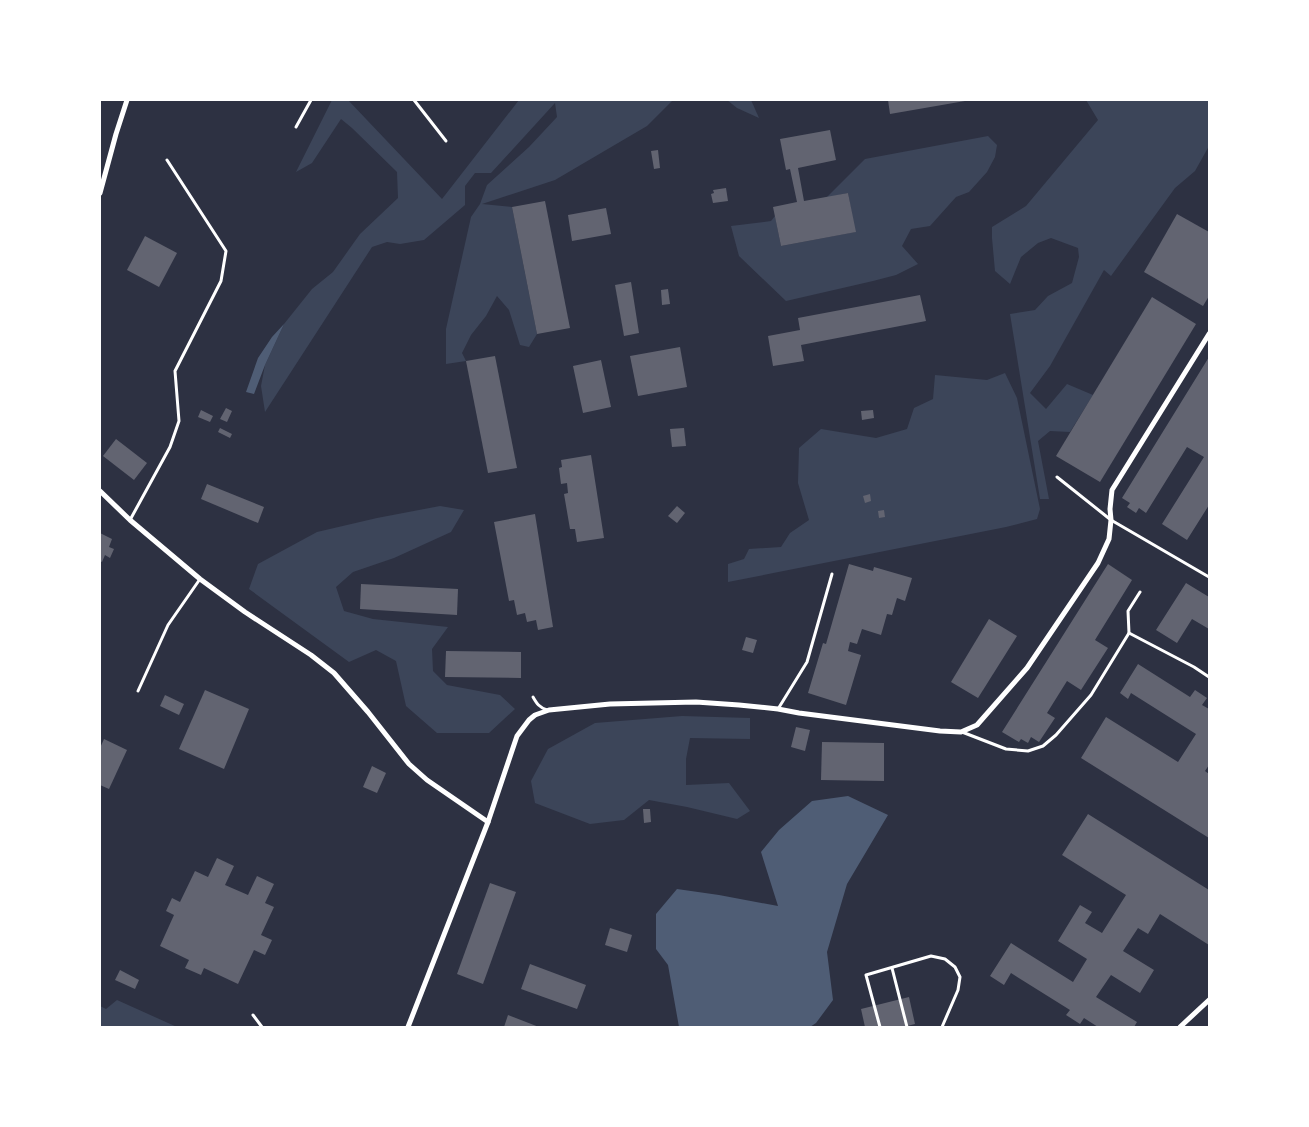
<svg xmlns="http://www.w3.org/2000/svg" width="1309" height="1127" font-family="'IBM Plex Sans',sans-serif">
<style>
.green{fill:#3c4559}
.water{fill:#4f5d75}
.building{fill:#626471}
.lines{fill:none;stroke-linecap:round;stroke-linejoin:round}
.service{stroke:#fff;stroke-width:3}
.minor{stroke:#fff;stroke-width:5}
</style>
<rect width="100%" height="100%" fill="#2d3142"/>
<g class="green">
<path d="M 332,100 L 348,100 L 442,199 L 519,100 L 673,100 L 647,126 L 555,180 L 482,204 L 512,207 L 537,334 L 529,347 L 520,345 L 509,310 L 497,296 L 486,316 L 471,335 L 462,353 L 466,361 L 446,364 L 446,329 L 471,217 L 480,204 L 487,185 L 529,147 L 557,117 L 555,103 L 491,173 L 475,173 L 465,186 L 465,205 L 424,240 L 400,244 L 387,242 L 372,247 L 265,412 L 261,386 L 265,365 L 284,324 L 312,289 L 333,272 L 360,234 L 398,198 L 397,172 L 352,128 L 341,119 L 312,163 L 296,172 Z"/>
<path d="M 727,100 L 751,100 L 759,118 L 737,108 Z"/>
<path d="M 1086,100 L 1209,100 L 1209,146 L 1195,171 L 1175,188 L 1111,276 L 1104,270 L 1050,366 L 1030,393 L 1046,409 L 1067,384 L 1093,395 L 1070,432 L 1050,431 L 1038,441 L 1049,499 L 1040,499 L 1010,314 L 1035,310 L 1048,296 L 1072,283 L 1079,257 L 1078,248 L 1051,238 L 1038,243 L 1021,257 L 1010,284 L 995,271 L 992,238 L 992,227 L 1026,206 L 1098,120 Z"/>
<path d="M 988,136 L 997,145 L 995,157 L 987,172 L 969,192 L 956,197 L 930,226 L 911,229 L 902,246 L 918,264 L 896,275 L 873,281 L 786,301 L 739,256 L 731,226 L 771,221 L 775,216 L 781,246 L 855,232 L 848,193 L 826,198 L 865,159 Z"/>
<path d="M 1005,373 L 1017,398 L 1040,509 L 1037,519 L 1006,527 L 728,582 L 728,564 L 744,559 L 749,549 L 781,547 L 790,533 L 809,520 L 798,483 L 799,448 L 821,429 L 876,438 L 907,429 L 914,408 L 933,399 L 935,375 L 987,380 Z"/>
<path d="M 440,506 L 464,510 L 451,532 L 394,558 L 353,572 L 336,587 L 344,611 L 373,619 L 448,627 L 432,649 L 433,671 L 447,685 L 500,695 L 515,709 L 489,733 L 437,733 L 406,706 L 396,661 L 376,650 L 349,662 L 249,589 L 258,564 L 317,532 L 377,518 Z"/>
<path d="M 682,716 L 750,718 L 750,739 L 690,738 L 686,759 L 686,785 L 729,783 L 750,811 L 737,819 L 687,807 L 649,800 L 624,820 L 590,824 L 535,803 L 531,781 L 548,749 L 595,723 Z"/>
<path d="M 117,1000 L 177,1027 L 100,1027 L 100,1006 L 106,1009 Z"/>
</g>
<g class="water">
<path d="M 284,324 L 265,365 L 254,394 L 246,392 L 258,358 L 272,337 Z"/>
<path d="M 848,796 L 888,815 L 847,884 L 827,952 L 833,1000 L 816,1023 L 810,1027 L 679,1027 L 668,965 L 656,949 L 656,914 L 677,889 L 719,895 L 778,906 L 761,852 L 779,830 L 812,801 Z"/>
</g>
<g class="building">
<path d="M 888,100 L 965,100 L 965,101 L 890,114 Z"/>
<path d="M 830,130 L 836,160 L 798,168 L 804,201 L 848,193 L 856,232 L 781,246 L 773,207 L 797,202 L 790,169 L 786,170 L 780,139 Z"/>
<path d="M 658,150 L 660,168 L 654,169 L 651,151 Z"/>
<path d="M 726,188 L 728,201 L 713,203 L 711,194 L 714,193 L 713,190 Z"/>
<path d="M 545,201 L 570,328 L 537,334 L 512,207 Z"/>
<path d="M 606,208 L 611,234 L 572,241 L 568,215 Z"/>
<path d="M 1177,214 L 1209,232 L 1209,296 L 1203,306 L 1144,272 Z"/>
<path d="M 145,236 L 177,253 L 159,287 L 127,270 Z"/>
<path d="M 631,282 L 639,333 L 624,336 L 615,285 Z"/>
<path d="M 668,289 L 670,304 L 662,305 L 661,290 Z"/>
<path d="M 920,295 L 926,321 L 801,345 L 804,361 L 773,366 L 768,336 L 800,330 L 798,318 Z"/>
<path d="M 1152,297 L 1196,324 L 1100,482 L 1056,456 Z"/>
<path d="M 680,347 L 687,387 L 638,396 L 630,356 Z"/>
<path d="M 495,356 L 517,468 L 488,473 L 466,361 Z"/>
<path d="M 1209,357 L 1209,505 L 1187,540 L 1162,524 L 1204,457 L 1187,447 L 1146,513 L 1139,508 L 1136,513 L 1127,507 L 1130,503 L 1122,498 Z"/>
<path d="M 601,360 L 611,407 L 583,413 L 573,366 Z"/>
<path d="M 226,408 L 232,411 L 227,422 L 220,419 Z"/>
<path d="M 201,410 L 213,416 L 210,422 L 198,417 Z"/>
<path d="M 873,410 L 874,418 L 862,420 L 861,411 Z"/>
<path d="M 220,428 L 232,434 L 230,438 L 218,432 Z"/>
<path d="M 684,428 L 686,446 L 672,447 L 670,429 Z"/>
<path d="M 116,439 L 147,463 L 134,480 L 103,456 Z"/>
<path d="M 591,455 L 604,538 L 577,542 L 575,529 L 570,529 L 564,494 L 568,493 L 567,483 L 561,484 L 559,468 L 562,467 L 561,460 Z"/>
<path d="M 207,484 L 264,507 L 258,523 L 201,499 Z"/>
<path d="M 870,494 L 871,501 L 865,503 L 863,496 Z"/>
<path d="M 677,506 L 685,513 L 677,523 L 668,516 Z"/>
<path d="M 884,510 L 885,517 L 879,518 L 878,511 Z"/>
<path d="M 535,514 L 553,627 L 538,630 L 536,620 L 527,622 L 525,613 L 517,615 L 514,600 L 509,601 L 494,522 Z"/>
<path d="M 100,533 L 112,539 L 109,547 L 114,549 L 110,558 L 105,555 L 102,562 L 100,561 Z"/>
<path d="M 849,564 L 873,571 L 874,567 L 912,578 L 905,601 L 897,598 L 892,615 L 887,614 L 881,635 L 862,629 L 857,644 L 850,642 L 848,651 L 861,655 L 846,705 L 808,693 L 823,643 L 826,644 Z"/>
<path d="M 1108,564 L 1132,580 L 1095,640 L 1108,648 L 1081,690 L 1067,681 L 1047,713 L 1055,718 L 1039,742 L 1031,737 L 1028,743 L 1021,739 L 1019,742 L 1002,732 Z"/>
<path d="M 1186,583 L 1209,597 L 1209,629 L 1192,619 L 1177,643 L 1156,630 Z"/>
<path d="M 361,584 L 458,589 L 457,615 L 360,609 Z"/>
<path d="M 989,619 L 1017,636 L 978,698 L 951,682 Z"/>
<path d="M 746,637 L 757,640 L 753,653 L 742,650 Z"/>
<path d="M 446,651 L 521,652 L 521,678 L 445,677 Z"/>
<path d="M 1138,664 L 1190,697 L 1195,690 L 1207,698 L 1202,705 L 1209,709 L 1209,765 L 1205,771 L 1209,774 L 1209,838 L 1081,758 L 1106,717 L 1178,762 L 1196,734 L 1131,693 L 1128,699 L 1120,693 Z"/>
<path d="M 205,690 L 249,709 L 224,769 L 179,749 Z"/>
<path d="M 165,695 L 184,704 L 179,715 L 160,706 Z"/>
<path d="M 796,727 L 810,730 L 805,751 L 791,747 Z"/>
<path d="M 104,739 L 127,750 L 109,789 L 100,785 L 100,748 Z"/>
<path d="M 822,742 L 884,743 L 884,781 L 821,780 Z"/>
<path d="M 372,766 L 386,773 L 377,793 L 363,787 Z"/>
<path d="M 643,809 L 650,809 L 651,822 L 644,823 Z"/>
<path d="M 1088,814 L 1209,890 L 1209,945 L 1160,914 L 1148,934 L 1138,928 L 1123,951 L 1154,970 L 1140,993 L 1111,975 L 1096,997 L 1137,1022 L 1134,1027 L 1098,1027 L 1084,1018 L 1080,1024 L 1066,1015 L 1070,1010 L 1011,973 L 1004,985 L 990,976 L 1011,943 L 1073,982 L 1087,959 L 1058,941 L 1080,905 L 1092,912 L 1085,923 L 1102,933 L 1126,895 L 1062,855 Z"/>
<path d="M 217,858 L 234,866 L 225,885 L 248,895 L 257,876 L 274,884 L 265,903 L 274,907 L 261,935 L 272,940 L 265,955 L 254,950 L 238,984 L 204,968 L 201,975 L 185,968 L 189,960 L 160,946 L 174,915 L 166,911 L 172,898 L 180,902 L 195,871 L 208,877 Z"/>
<path d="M 490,883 L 516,892 L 483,984 L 457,974 Z"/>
<path d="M 610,928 L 632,935 L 627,952 L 605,945 Z"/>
<path d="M 530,964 L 586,985 L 577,1009 L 521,989 Z"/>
<path d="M 120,970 L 139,980 L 135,989 L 115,980 Z"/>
<path d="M 909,997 L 915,1024 L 903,1027 L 865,1027 L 861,1009 Z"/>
<path d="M 508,1015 L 539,1027 L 504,1027 Z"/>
</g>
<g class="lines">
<g class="service">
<path d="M 414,100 L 446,141"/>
<path d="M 296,127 L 311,100"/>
<path d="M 1057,477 L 1111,520 L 1209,577"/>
<path d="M 130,520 L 170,447 L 179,421 L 175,371 L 221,281 L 226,251 L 167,160"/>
<path d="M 1129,633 L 1194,667 L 1209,677"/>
<path d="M 138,691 L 168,625 L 200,579"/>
<path d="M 533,697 C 537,704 539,707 547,710"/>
<path d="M 778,709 L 807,662 L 832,574"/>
<path d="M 962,732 L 1006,749 L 1028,751 L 1043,746 L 1056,735 L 1091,695 L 1129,633 L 1128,611 L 1140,592"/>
<path d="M 892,968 L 907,1027"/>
<path d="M 253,1015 L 262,1027"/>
<path d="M 880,1027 L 866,975 L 931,956 L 945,959 L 955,967 L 960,977 L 958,990 L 942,1027"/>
</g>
<g class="minor">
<path d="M 100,193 L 116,134 L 127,100"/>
<path d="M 100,491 L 130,520 L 200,579 L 245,612 L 311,655 L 334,673 L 368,712 L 409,764 L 427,780 L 488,822"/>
<path d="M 408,1027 L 488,822 L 517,736 L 529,720 L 535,715 L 549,710 L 610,704 L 696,702 L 739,705 L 778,709 L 799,713 L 940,731 L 961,732 L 977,725 L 1027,668 L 1098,563 L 1109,539 L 1111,520 L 1110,509 L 1112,490 L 1209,334"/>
<path d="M 1180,1027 L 1209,1000"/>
</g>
</g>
<rect width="1309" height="1127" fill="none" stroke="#ffffff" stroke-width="202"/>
</svg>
